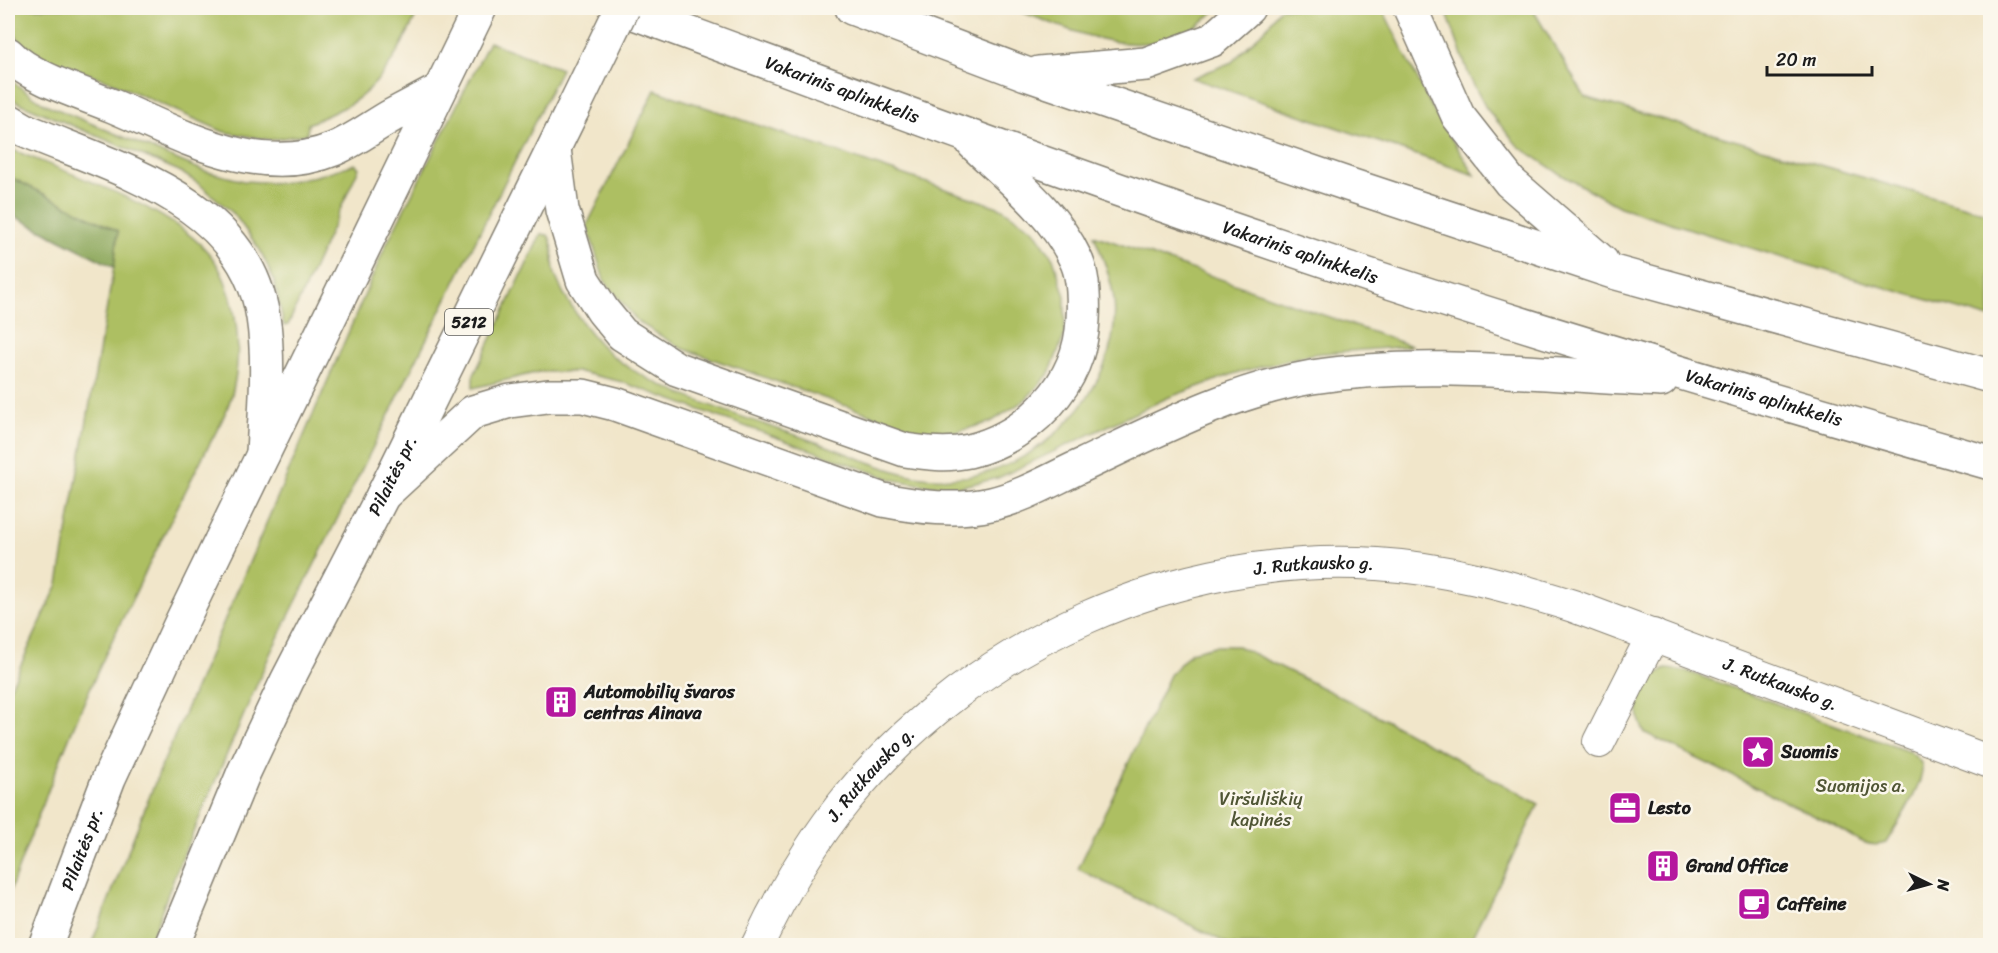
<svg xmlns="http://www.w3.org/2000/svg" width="1998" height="953" font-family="Sriracha,sans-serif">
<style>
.green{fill:#adbf62;stroke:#646e3f;stroke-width:1.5}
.forest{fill:#8aa658;stroke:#53613a;stroke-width:1.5}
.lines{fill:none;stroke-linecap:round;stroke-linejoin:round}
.street-casing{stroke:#868173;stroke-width:34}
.primary-casing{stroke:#868173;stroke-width:36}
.highway-casing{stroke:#868173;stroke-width:36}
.street{stroke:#fff;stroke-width:32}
.primary{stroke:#fff;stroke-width:33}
.highway{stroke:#fff;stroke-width:33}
.primary-bridge-casing{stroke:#868173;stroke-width:36;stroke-linecap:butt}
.primary-bridge{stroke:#fff;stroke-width:33}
.labels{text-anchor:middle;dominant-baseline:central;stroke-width:5;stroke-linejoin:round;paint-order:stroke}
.shield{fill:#fbf7ec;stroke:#5f5e5a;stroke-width:1.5}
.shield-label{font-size:16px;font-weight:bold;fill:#1c1c1c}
.street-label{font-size:18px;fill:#1c1c1c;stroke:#fbf7ec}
.poi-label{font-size:18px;font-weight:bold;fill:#1c1c1c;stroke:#fbf7ec;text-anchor:start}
.park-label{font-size:18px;fill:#4f5534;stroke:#fbf7ec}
</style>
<rect width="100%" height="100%" fill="#fbf7ec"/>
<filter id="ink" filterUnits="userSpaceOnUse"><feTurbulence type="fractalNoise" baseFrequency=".0167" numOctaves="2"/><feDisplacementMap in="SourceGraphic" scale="12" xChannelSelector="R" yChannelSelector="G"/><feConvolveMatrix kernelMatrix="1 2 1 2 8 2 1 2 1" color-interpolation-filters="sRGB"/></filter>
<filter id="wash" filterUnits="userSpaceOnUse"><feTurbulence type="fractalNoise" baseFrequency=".008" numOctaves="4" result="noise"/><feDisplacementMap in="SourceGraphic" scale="24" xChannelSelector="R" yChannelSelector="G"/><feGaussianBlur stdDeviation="1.35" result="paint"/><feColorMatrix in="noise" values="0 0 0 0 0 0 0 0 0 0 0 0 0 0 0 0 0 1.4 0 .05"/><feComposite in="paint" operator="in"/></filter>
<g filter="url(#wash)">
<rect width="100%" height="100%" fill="#f1e6ca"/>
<g class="green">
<path d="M 8,8 L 420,8 C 403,43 385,83 350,104 C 336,112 322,118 308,124 L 307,134 L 271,140 L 224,132 L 109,81 L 44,58 L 21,43 L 8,25 Z"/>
<path d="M 1011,8 L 1218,8 C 1154,73 1083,34 1011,8 Z"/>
<path d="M 1280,8 L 1382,8 L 1434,112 L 1475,175 L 1192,78 L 1232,62 L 1268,26 Z"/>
<path d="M 1445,8 L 1532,8 L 1585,97 L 1990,214 L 1990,318 L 1780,257 L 1620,207 L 1560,174 L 1518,146 L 1486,108 L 1470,78 Z"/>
<path d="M 489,42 L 561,69 L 270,654 L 176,872 L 149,945 L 91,945 L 160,770 L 386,245 Z"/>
<path d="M 8,79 L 45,104 L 204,171 L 244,181 L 280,183 L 316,176 L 355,164 L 359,168 L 288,325 L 284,326 L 274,280 L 260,250 L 234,214 L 199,184 L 179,171 L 17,102 L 8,95 Z"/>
<path d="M 655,90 L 1001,208 L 1034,230 L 1053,258 L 1065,296 L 1065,334 L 1049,374 L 1025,400 L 991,422 L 956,432 L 915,430 L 681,348 L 638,322 L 604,280 L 587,225 Z"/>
<path d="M 8,148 C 64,172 190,212 219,268 C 238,304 242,351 233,390 C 227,416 210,442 198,466 C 175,512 152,558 130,604 C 82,698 45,797 8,896 L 8,693 L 58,584 L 114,267 L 118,232 L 8,176 Z"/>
<path d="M 541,234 L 548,235 C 556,248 551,261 555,274 C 563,298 587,331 605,349 C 647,391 758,421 816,442 C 845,452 876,467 906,474 C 919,477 937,479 951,478 C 1038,476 1123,387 1114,300 C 1111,277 1102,256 1094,235 L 1412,346 L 1312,354 L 1236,373 L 1167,398 L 998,478 L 958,487 L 925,485 L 894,480 L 622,382 L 580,372 L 539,372 L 473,388 L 473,377 Z"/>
<path d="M 1214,646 L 1238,646 L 1365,709 L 1539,804 L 1468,945 L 1230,945 L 1078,869 L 1170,675 L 1191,652 Z"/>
<path d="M 1666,669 L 1686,671 L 1910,752 C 1914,756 1921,760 1922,766 C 1925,784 1895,827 1886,843 C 1867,850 1850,835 1835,826 L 1645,733 C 1631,709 1639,680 1666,669 Z"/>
</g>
<path class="forest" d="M 8,176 L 118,231 L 114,267 L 8,213 Z"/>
</g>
<g filter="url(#ink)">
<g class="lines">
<defs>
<g id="street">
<path d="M 1599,742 L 1653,635"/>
<path id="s1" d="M 757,946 C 782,893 812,841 849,796 C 975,643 1178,551 1377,564 C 1444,568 1509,586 1573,606 L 1990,762"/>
</g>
<g id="primary">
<path id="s2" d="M 45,946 L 109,778 L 181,623 L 480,8"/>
<path id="s3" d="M 172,946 L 244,772 L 287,681 L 383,495 L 573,109"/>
</g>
<g id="highway">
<path id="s4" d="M 621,8 C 859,96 1097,185 1338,265 C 1554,337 1772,401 1990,463"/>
<path d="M 852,8 L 1026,74 L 1350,185 L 1613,272 L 1990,376"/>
<path d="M 1410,8 L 1458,116 L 1510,182 L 1602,262"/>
<path d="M 8,54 C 30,78 82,93 113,106 C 182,135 258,180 334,149 C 356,140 373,126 393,115 C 408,107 423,99 438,91"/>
<path d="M 1039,73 L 1146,64 L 1212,40 L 1248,8"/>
<path d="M 8,120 L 25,130 C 117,169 245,201 263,317 C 270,362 265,409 263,454"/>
<path d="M 554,149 L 562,210 L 583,280 L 603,311 L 622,334 L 677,369 L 905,450 C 926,453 947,456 969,451 C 1030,436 1080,384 1083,320 C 1084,301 1084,275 1075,258 C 1053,211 1009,178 973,143"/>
<path d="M 383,495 L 473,412 L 510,401 L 548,396 L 583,396 L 615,404 L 883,500 C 919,507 955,512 991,504 C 1023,497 1054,478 1083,465 C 1157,430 1230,391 1312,377 C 1426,359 1546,375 1661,380"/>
</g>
</defs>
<use href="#street" class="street-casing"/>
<use href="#primary" class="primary-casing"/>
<use href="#highway" class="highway-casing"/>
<use href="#street" class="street"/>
<use href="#primary" class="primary"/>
<use href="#highway" class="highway"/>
<defs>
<path id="primary-bridge" d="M 573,109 L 622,8"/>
</defs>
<use href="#primary-bridge" class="primary-bridge-casing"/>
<use href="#primary-bridge" class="primary-bridge"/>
</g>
</g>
<defs>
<symbol id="building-square" viewBox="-11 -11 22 22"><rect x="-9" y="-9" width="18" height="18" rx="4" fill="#b5179e" stroke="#fbf7ec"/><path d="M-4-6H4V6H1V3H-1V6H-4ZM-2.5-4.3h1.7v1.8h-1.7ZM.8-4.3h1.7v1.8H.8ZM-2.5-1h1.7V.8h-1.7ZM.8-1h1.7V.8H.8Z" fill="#fff"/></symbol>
<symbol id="sight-square" viewBox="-11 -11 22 22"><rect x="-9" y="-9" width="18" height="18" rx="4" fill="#b5179e" stroke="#fbf7ec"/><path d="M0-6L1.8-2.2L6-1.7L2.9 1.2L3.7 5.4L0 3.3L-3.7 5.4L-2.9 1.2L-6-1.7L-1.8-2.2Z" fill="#fff"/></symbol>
<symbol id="office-square" viewBox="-11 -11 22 22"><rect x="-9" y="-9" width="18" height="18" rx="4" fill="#b5179e" stroke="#fbf7ec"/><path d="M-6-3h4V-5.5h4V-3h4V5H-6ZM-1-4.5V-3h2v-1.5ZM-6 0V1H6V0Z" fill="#fff"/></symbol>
<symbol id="cafe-square" viewBox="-11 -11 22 22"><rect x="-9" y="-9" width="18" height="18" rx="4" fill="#b5179e" stroke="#fbf7ec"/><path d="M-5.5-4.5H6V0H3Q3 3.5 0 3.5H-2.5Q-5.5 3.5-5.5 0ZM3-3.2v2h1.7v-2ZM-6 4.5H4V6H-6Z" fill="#fff"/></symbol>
</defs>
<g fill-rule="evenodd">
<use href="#building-square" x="542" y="683" width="38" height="38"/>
<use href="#sight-square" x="1739" y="733" width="38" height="38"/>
<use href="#office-square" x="1606" y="789" width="38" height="38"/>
<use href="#building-square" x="1644" y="847" width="38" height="38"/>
<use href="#cafe-square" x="1735" y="885" width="38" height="38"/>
</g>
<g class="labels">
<rect class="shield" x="445" y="309" width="48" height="26" rx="4.5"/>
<g class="shield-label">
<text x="469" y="322">5212</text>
</g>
<g class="street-label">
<text stroke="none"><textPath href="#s4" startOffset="236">Vakarinis aplinkkelis</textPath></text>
<text stroke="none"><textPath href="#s4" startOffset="722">Vakarinis aplinkkelis</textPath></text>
<text stroke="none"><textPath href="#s4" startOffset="1208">Vakarinis aplinkkelis</textPath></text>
<text stroke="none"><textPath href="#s3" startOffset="520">Pilaitės pr.</textPath></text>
<text stroke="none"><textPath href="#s1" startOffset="711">J. Rutkausko g.</textPath></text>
<text stroke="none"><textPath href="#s1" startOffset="1197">J. Rutkausko g.</textPath></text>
<text stroke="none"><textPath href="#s1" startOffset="207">J. Rutkausko g.</textPath></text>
<text stroke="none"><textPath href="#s2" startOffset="104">Pilaitės pr.</textPath></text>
</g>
<g class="poi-label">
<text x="584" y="692">Automobilių švaros<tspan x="584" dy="21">centras Ainava</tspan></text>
<text x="1781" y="752">Suomis</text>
<text x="1648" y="808">Lesto</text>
<text x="1686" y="866">Grand Office</text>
<text x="1777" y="904">Caffeine</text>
</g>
<g class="park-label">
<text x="1861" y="786">Suomijos a.</text>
<text x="1261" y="799">Viršuliškių<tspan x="1261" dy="21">kapinės</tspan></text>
</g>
</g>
<rect width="1998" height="953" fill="none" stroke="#fbf7ec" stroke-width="30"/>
<g transform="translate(1929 884) rotate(95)" stroke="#fbf7ec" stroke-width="4.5" paint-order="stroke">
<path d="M0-4.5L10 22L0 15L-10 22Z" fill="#1c1c1c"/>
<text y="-9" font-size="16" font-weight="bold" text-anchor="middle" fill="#1c1c1c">N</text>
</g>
<path d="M1767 66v9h105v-9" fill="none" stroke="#1c1c1c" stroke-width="3"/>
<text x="1776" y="66" font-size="18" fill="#1c1c1c" stroke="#fbf7ec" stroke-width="4.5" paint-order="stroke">20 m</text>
</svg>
